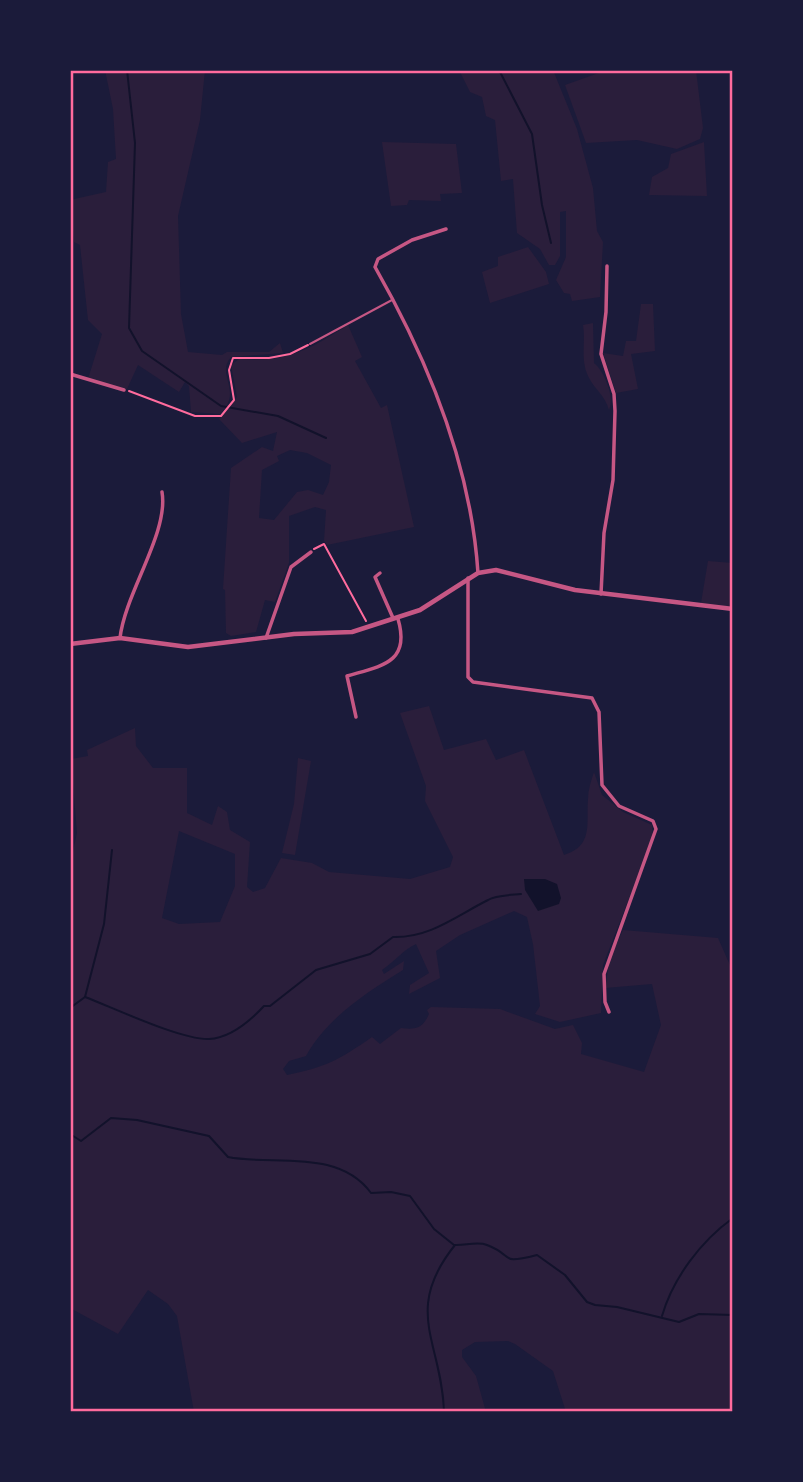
<svg xmlns="http://www.w3.org/2000/svg" width="803" height="1482" font-family="'Source Sans 3',sans-serif">
<style>
.green{fill:#2a1e3b;fill-rule:evenodd}
.water{fill:#12122b}
.lines{fill:none;stroke-linecap:round;stroke-linejoin:round}
.stream{stroke:#12122b;stroke-width:2}
.path{stroke:#ff6b9d;stroke-width:2}
.service{stroke:#c65784;stroke-width:2}
.minor{stroke:#c65784;stroke-width:3.5}
.tertiary{stroke:#c65784;stroke-width:4.5}
.neatline{fill:none;stroke:#ff6b9d;stroke-width:2.5}
</style>
<rect width="100%" height="100%" fill="#1b1b3a"/>
<g class="green">
<path d="M 105,70 L 205,70 L 200,120 L 178,216 L 181,314 L 188,352 L 222,355 L 227,352 L 269,352 L 280,343 L 283,353 L 231,357 C 215,375 244,391 220,414 L 191,412 L 189,386 L 185,382 L 179,392 L 138,365 L 127,389 L 88,379 L 102,334 L 88,320 L 80,245 L 74,242 L 70,200 L 106,192 L 108,162 L 116,159 L 113,109 Z"/>
<path d="M 459,70 L 553,70 L 577,129 L 593,188 L 597,231 L 603,242 L 600,297 L 572,301 L 570,294 L 564,293 L 556,280 L 566,257 L 566,211 L 560,212 L 560,256 L 555,265 L 549,265 L 540,249 L 517,233 L 513,179 L 501,181 L 495,120 L 486,116 L 482,97 L 470,92 Z"/>
<path d="M 607,70 L 696,70 L 703,128 L 700,139 L 677,149 L 637,140 L 586,143 L 565,85 Z"/>
<path d="M 382,142 L 456,144 L 462,193 L 440,194 L 441,201 L 409,200 L 407,205 L 391,206 Z"/>
<path d="M 704,142 L 707,196 L 649,195 L 652,177 L 668,168 L 671,154 Z"/>
<path d="M 528,247 L 546,272 L 549,284 L 490,303 L 482,272 L 498,266 L 498,257 Z"/>
<path d="M 641,304 L 653,304 L 655,351 L 631,354 L 638,389 L 616,393 L 603,353 L 623,356 L 626,341 L 636,341 Z"/>
<path d="M 593,323 L 594,363 C 605,372 615,398 609,410 C 605,395 594,389 588,376 C 580,359 586,342 583,325 Z"/>
<path d="M 348,325 L 362,357 L 355,361 L 381,408 L 387,405 L 414,527 L 327,545 L 324,541 L 326,510 L 315,507 L 289,516 L 289,563 L 275,602 L 265,600 L 256,632 L 231,636 L 226,633 L 225,590 L 223,589 L 231,468 L 262,447 L 273,451 L 277,432 L 242,443 L 219,419 L 237,397 L 231,365 L 239,359 C 286,363 309,350 348,325 ZM 290,450 L 307,453 L 331,465 L 329,482 L 323,495 L 308,490 L 297,492 L 274,520 L 259,518 L 262,470 L 279,461 L 277,456 Z"/>
<path d="M 708,561 L 733,563 L 733,607 L 701,603 Z"/>
<path d="M 429,706 L 444,750 L 486,739 L 496,760 L 524,750 L 564,855 C 594,846 586,823 588,799 C 588,790 591,781 594,772 L 602,795 L 623,812 L 652,825 L 653,837 L 603,965 L 601,1013 L 560,1022 L 535,1014 L 540,1006 L 533,944 L 527,917 L 514,911 L 460,935 L 436,951 L 440,978 L 409,994 L 410,985 L 429,973 L 416,944 C 403,950 395,961 382,970 L 384,974 L 404,961 L 403,970 C 367,992 326,1019 306,1056 L 289,1061 L 283,1069 L 287,1075 C 326,1067 339,1060 372,1037 L 380,1044 L 401,1028 C 416,1030 423,1028 429,1014 L 427,1010 L 431,1007 L 500,1009 L 555,1029 L 573,1025 L 582,1043 L 581,1054 L 644,1072 L 661,1025 L 652,984 L 605,988 L 610,957 L 623,930 L 718,938 L 733,972 L 733,1412 L 566,1412 L 553,1371 L 515,1344 L 508,1341 L 475,1342 L 462,1350 L 462,1357 L 476,1376 L 486,1412 L 194,1412 L 177,1316 L 168,1304 L 148,1290 L 118,1334 L 70,1308 L 70,865 L 77,833 L 71,759 L 88,756 L 87,750 L 135,728 L 136,746 L 153,768 L 187,768 L 187,813 L 212,825 L 218,806 L 227,812 L 230,830 L 250,842 L 247,887 L 253,892 L 265,888 L 281,858 L 312,863 L 329,872 L 410,879 L 450,867 L 453,857 L 425,801 L 426,786 L 400,713 ZM 179,831 L 235,854 L 235,886 L 220,922 L 179,924 L 162,918 Z"/>
<path d="M 298,758 L 311,761 L 295,855 L 282,853 L 294,804 Z"/>
</g>
<path class="water" d="M 524,879 L 545,879 L 557,884 L 561,898 L 559,904 L 538,911 L 525,890 Z"/>
<g class="lines">
<g class="stream">
<path d="M 127,70 L 135,143 L 129,328 L 142,351 L 221,406 L 278,416 L 326,438"/>
<path d="M 499,70 L 532,134 L 542,205 L 551,243"/>
<path d="M 85,997 L 104,924 L 112,850"/>
<path d="M 70,1008 L 85,997 C 114,1008 181,1040 209,1039 C 230,1038 251,1020 264,1006 L 270,1006 L 316,970 L 370,954 L 393,937 C 430,938 456,916 488,900 C 496,895 511,895 521,894"/>
<path d="M 70,1134 L 81,1141 L 111,1118 L 137,1120 L 209,1136 L 228,1157 C 274,1166 338,1148 371,1193 L 391,1192 L 410,1196 L 434,1229 L 454,1245 C 464,1246 477,1241 487,1245 C 516,1256 497,1265 537,1255 L 565,1275 L 587,1302 L 595,1305 L 617,1307 L 679,1322 L 699,1314 L 733,1315"/>
<path d="M 662,1316 C 673,1278 701,1241 733,1218"/>
<path d="M 444,1412 C 442,1342 402,1311 455,1245"/>
</g>
<g class="path">
<path d="M 129,391 L 195,416 L 221,416 L 234,400 L 229,370 L 233,358 L 269,358 L 290,354 L 308,345"/>
<path d="M 314,549 L 324,544 L 366,621"/>
</g>
<path class="service" d="M 310,344 L 392,300"/>
<g class="minor">
<path d="M 446,229 L 412,240 L 378,259 L 375,267 C 428,360 471,466 478,573"/>
<path d="M 70,374 L 124,390"/>
<path d="M 380,573 L 375,577 L 393,618"/>
<path d="M 468,578 L 468,677 L 473,682 L 592,698 L 599,712 L 602,785 L 619,806 L 653,821 L 656,829 L 604,974 L 605,1002 L 609,1012"/>
<path d="M 601,594 L 604,533 L 613,480 L 615,411 L 614,394 L 601,354 L 606,312 L 607,266"/>
<path d="M 120,638 C 125,593 169,533 162,492"/>
<path d="M 266,638 L 291,567 L 311,552"/>
<path d="M 356,717 L 347,676 C 381,666 411,663 398,619"/>
</g>
<path class="tertiary" d="M 70,644 L 120,638 L 188,647 L 294,634 L 352,632 L 420,610 L 478,573 L 496,570 L 575,590 L 733,609"/>
</g>
<rect width="803" height="1482" fill="none" stroke="#1b1b3a" stroke-width="144"/>
<rect x="72" y="72" width="659" height="1338" class="neatline"/>
</svg>
